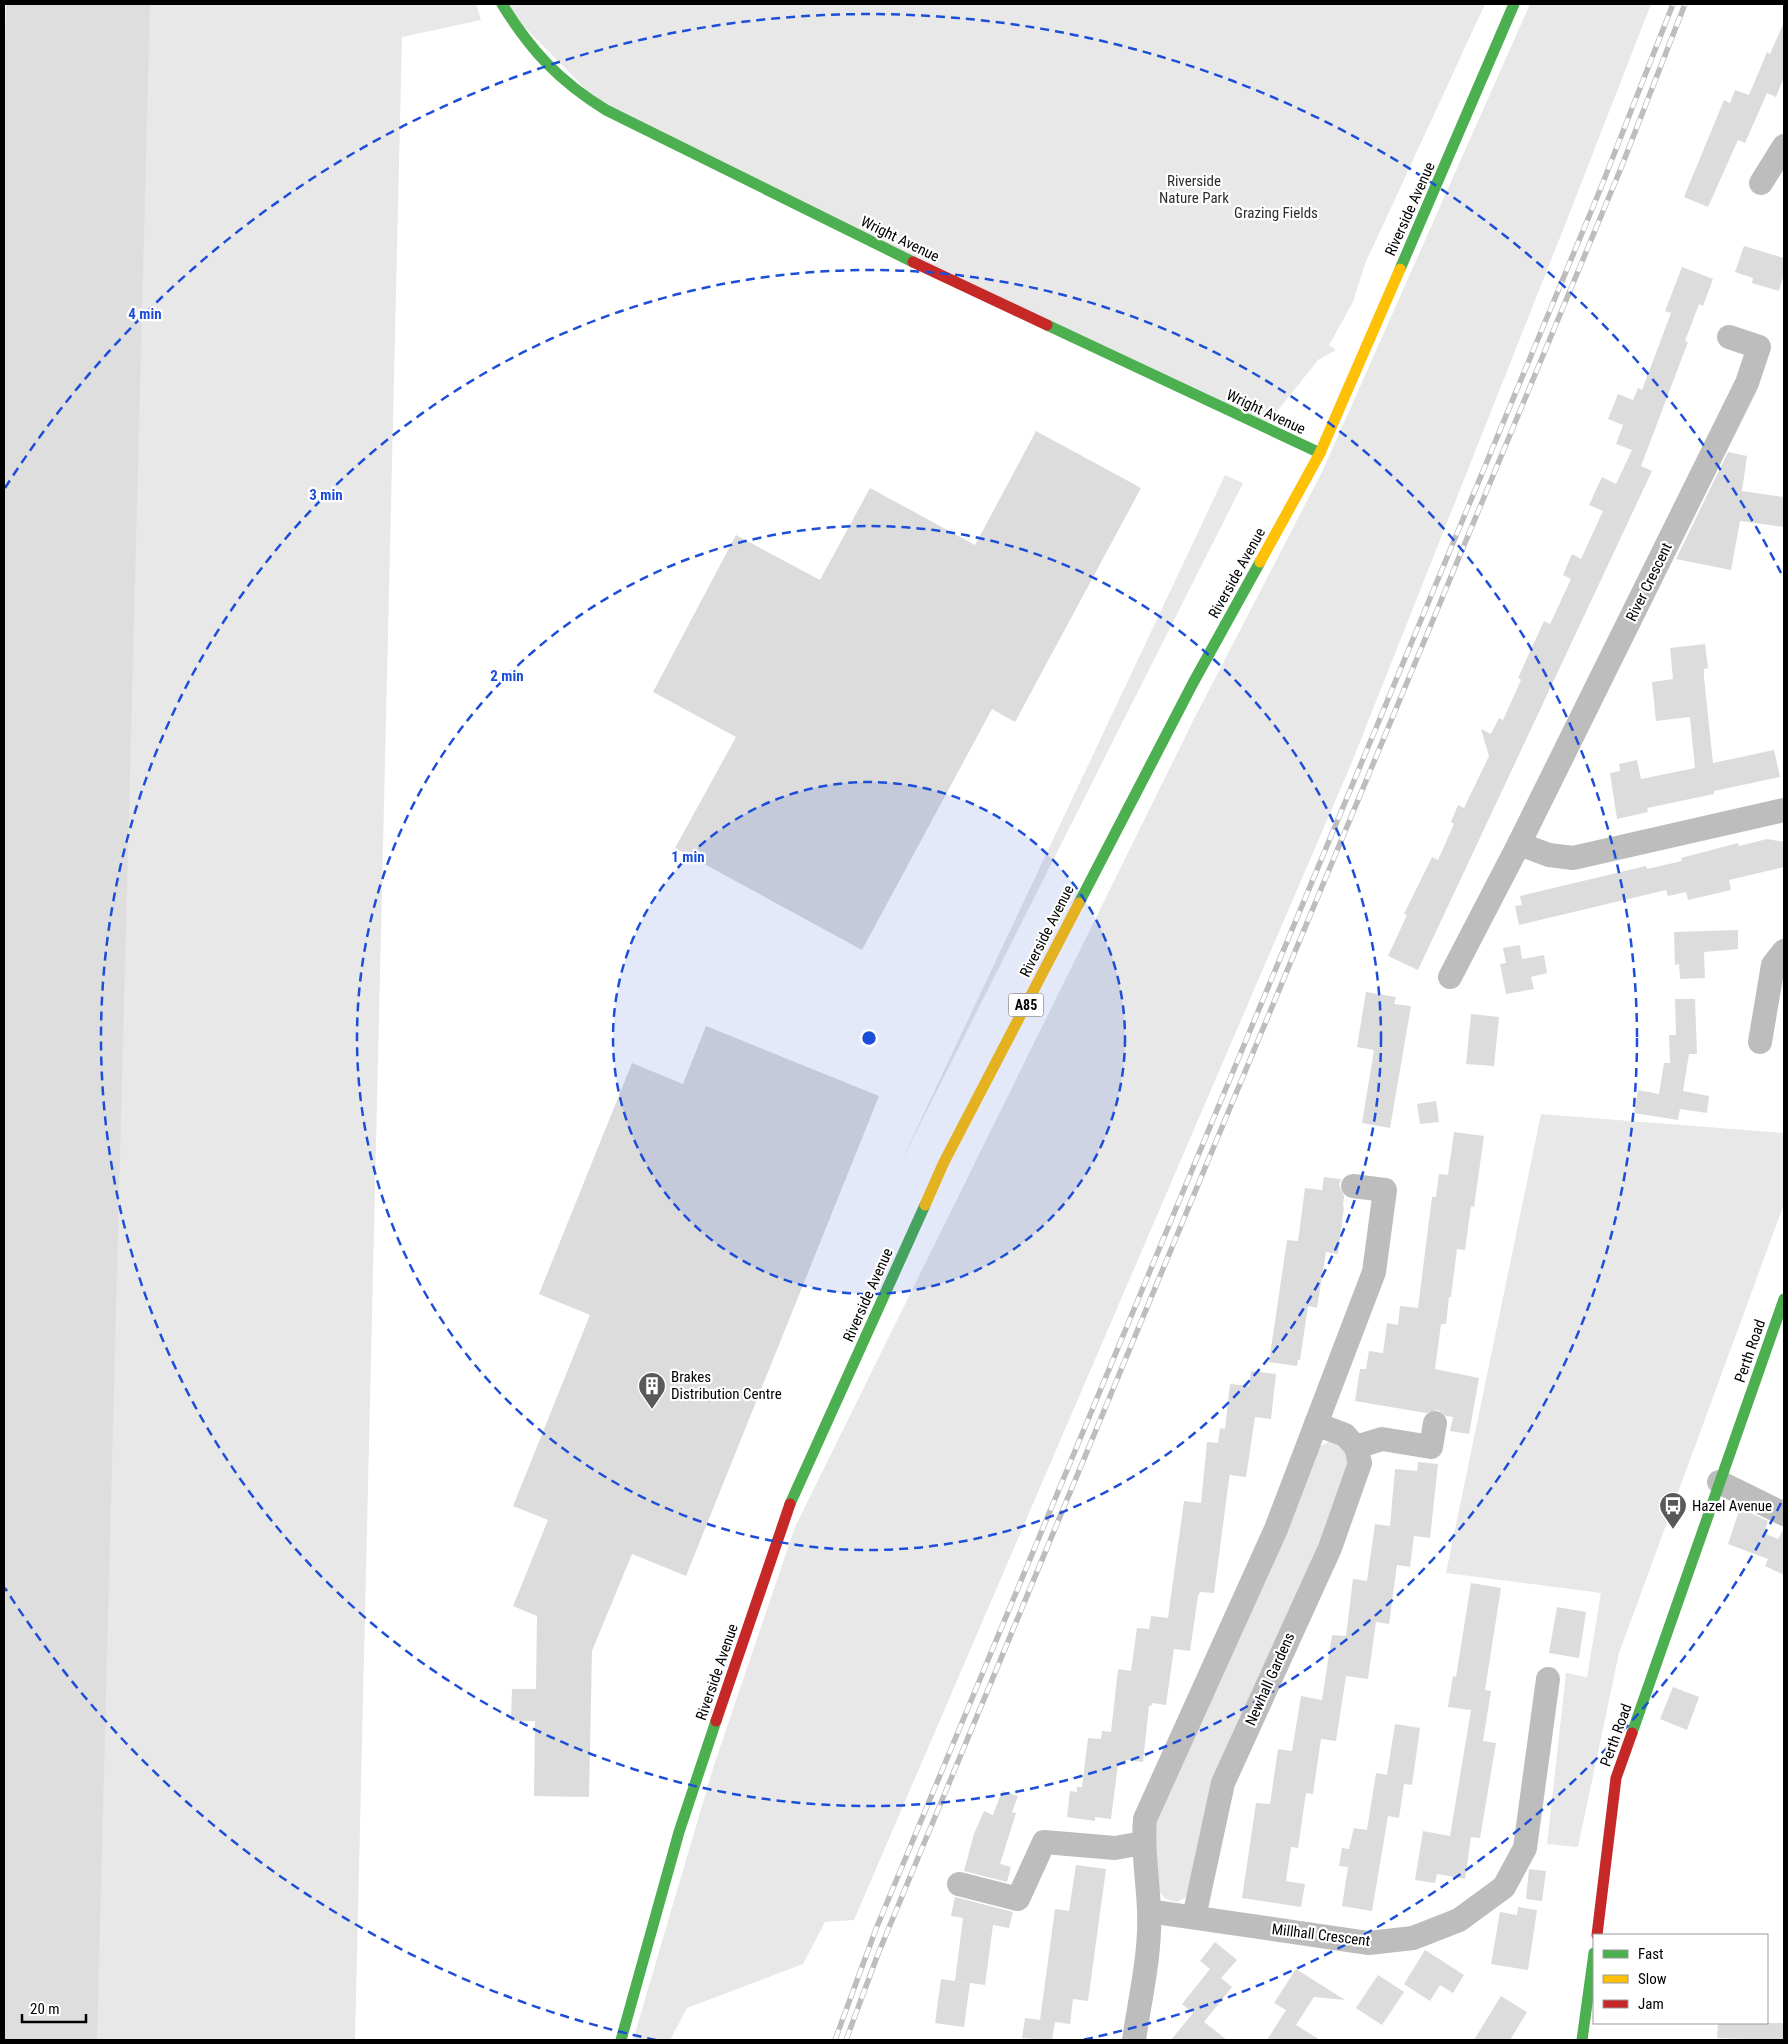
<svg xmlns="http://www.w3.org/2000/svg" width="1788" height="2044" font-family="'Roboto Condensed',sans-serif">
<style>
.green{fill:#e8e8e8}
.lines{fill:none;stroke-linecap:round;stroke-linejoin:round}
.runway{stroke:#dedede;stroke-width:144}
.building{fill:#dcdcdc}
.street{stroke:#bdbdbd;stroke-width:24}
.fast{stroke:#4caf50;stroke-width:11}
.slow{stroke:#ffc107;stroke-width:11}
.jam{stroke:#c62828;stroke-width:11}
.rail-casing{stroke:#bdbdbd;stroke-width:5.5}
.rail{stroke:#fff;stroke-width:4;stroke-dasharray:11;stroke-linecap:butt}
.ring{fill:none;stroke:#1d4ed8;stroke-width:2.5;stroke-dasharray:9 6}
.labels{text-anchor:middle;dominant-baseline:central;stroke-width:4.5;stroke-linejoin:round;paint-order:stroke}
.shield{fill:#fff;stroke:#4c4c4c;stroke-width:1}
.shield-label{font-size:14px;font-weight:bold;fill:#000}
.park-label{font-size:15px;fill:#2d2d2d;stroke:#fff}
.street-label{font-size:15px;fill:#000;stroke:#fff}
.poi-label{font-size:15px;fill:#000;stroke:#fff;text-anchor:start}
.centre{fill:#1d4ed8;stroke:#fff;stroke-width:2.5}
.ring-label{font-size:15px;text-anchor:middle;font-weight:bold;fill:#1d4ed8;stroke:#fff;stroke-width:4.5;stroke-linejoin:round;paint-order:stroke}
</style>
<rect width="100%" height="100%" fill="#fff"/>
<g class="green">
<path d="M 95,4 L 476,4 L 481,20 L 402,37 L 355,2040 L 22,2040 L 39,1535 L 66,1508 L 70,1503 L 71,1493 L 72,1423 L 66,1410 L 44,1383 L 55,913 L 88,882 L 89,789 L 66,787 L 60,780 L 59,773 L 74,22 Z"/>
<path d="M 502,4 L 1485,4 L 1365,264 L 1353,302 L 1329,345 L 1336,350 L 1318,360 L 1264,428 L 606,110 Z"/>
<path d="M 1530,4 L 1651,4 L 1563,230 L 1352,762 L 854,1920 L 825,1922 L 803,1964 L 687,2008 L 670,2040 L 633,2040 L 714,1765 L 795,1527 L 1195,717 L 1322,472 Z"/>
<path d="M 1225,475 L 1243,483 L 899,1166 Z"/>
<path d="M 1541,1114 L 1784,1133 L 1784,1204 L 1619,1653 L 1578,1847 L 1547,1844 L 1566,1673 L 1587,1677 L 1601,1593 L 1446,1573 Z"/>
<path d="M 1331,1441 L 1346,1447 L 1353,1463 L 1189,1896 L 1176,1902 L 1165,1899 L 1157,1888 L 1154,1824 L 1318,1447 Z"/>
</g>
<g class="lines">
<path class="runway" d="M 25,2040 L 78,4"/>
</g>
<g class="building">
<path d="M 1784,22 L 1784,77 L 1776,97 L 1767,93 L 1745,143 L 1738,140 L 1708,207 L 1684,197 L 1724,100 L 1730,103 L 1735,90 L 1749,95 L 1767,52 L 1770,54 Z"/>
<path d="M 1744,246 L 1784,258 L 1784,274 L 1779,291 L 1752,283 L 1753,278 L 1735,272 Z"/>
<path d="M 1682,267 L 1713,279 L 1703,306 L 1699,304 L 1685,341 L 1688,342 L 1641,466 L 1652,471 L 1418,970 L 1388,956 L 1407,915 L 1404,914 L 1432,857 L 1438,860 L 1454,824 L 1451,822 L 1458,805 L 1464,808 L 1489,756 L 1481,729 L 1491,734 L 1499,718 L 1503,720 L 1521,680 L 1518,678 L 1544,621 L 1550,624 L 1571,579 L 1563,575 L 1572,554 L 1581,559 L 1603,511 L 1589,505 L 1602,477 L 1616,484 L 1632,450 L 1616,444 L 1623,425 L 1608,419 L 1618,394 L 1633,400 L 1638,388 L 1642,390 L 1671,313 L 1665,311 Z"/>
<path d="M 1036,431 L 1141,488 L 1015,722 L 992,709 L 862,950 L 675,848 L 736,737 L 653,692 L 736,535 L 820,580 L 870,488 L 975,545 Z"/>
<path d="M 1728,452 L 1747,456 L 1742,491 L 1784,497 L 1784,527 L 1740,521 L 1731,570 L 1676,559 Z"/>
<path d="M 1705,644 L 1708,668 L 1704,669 L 1704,677 L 1713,763 L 1774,750 L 1780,777 L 1714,791 L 1714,794 L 1647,808 L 1648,812 L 1617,819 L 1610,773 L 1620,771 L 1619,764 L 1637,760 L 1641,779 L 1695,768 L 1690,717 L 1656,721 L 1652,682 L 1673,679 L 1670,648 Z"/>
<path d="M 1767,839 L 1784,842 L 1784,867 L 1729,880 L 1731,890 L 1688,900 L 1686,892 L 1668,896 L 1666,890 L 1519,925 L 1515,906 L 1522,905 L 1520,896 L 1646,866 L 1647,869 L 1682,861 L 1681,858 L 1738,843 L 1739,846 Z"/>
<path d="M 1738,930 L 1738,949 L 1704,952 L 1705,978 L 1680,979 L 1679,964 L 1675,965 L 1674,932 Z"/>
<path d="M 1520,945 L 1522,959 L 1544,955 L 1547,973 L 1531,977 L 1534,989 L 1506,994 L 1500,964 L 1506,963 L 1503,948 Z"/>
<path d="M 1366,992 L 1396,997 L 1394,1004 L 1411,1006 L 1390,1128 L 1362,1123 L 1374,1050 L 1357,1047 Z"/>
<path d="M 1675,999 L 1695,999 L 1697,1054 L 1689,1054 L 1683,1091 L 1709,1096 L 1707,1113 L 1680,1109 L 1678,1120 L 1634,1113 L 1638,1090 L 1659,1094 L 1664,1063 L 1670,1063 L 1669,1035 L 1676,1035 Z"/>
<path d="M 1471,1014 L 1499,1017 L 1494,1066 L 1466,1064 Z"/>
<path d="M 706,1026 L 879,1096 L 686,1576 L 632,1554 L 592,1651 L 589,1797 L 534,1796 L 535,1721 L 511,1721 L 512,1689 L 536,1689 L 537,1616 L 513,1606 L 548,1520 L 513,1506 L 590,1315 L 539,1294 L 632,1063 L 683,1084 Z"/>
<path d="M 1436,1101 L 1439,1122 L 1420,1124 L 1417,1104 Z"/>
<path d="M 1454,1132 L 1484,1136 L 1474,1207 L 1471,1206 L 1465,1250 L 1457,1249 L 1451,1297 L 1449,1297 L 1446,1324 L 1441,1324 L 1435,1369 L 1479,1378 L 1469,1434 L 1450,1431 L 1453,1417 L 1446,1416 L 1438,1410 L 1426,1413 L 1355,1401 L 1360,1369 L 1366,1369 L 1369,1351 L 1383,1353 L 1387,1323 L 1398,1325 L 1400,1306 L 1418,1308 L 1432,1197 L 1436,1197 L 1439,1174 L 1448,1175 Z"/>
<path d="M 1324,1177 L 1341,1179 L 1339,1185 L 1344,1196 L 1343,1207 L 1344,1207 L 1338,1254 L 1326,1252 L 1317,1308 L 1308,1306 L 1300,1360 L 1298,1360 L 1297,1366 L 1269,1362 L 1287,1240 L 1298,1241 L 1305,1188 L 1322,1190 Z"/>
<path d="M 1251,1371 L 1276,1374 L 1271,1419 L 1255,1417 L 1246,1477 L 1230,1475 L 1229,1479 L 1214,1593 L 1200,1592 L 1198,1596 L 1190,1651 L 1174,1649 L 1166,1705 L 1152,1703 L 1151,1706 L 1149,1706 L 1143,1762 L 1126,1760 L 1126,1765 L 1118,1764 L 1111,1819 L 1095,1817 L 1095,1821 L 1067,1817 L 1070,1791 L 1077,1792 L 1077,1787 L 1082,1787 L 1088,1738 L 1101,1739 L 1102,1731 L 1111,1732 L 1118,1669 L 1131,1671 L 1137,1628 L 1149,1629 L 1151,1616 L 1168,1618 L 1184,1501 L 1201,1503 L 1207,1442 L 1218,1443 L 1220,1428 L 1225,1429 L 1230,1384 L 1249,1386 Z"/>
<path d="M 1418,1462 L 1438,1464 L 1430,1538 L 1414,1536 L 1410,1567 L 1397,1565 L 1389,1624 L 1376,1622 L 1368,1679 L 1346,1676 L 1336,1741 L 1321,1739 L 1313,1794 L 1306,1793 L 1298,1848 L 1291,1847 L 1286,1881 L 1305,1884 L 1301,1907 L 1242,1898 L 1256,1803 L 1270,1804 L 1278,1749 L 1292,1751 L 1301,1696 L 1322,1700 L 1332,1635 L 1346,1636 L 1353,1579 L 1367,1581 L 1375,1524 L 1390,1526 L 1395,1469 L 1417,1471 Z"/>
<path d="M 1740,1508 L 1768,1521 L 1764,1533 L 1778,1539 L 1784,1528 L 1784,1575 L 1765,1566 L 1768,1559 L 1728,1544 Z"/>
<path d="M 1471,1583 L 1501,1588 L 1485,1690 L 1491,1691 L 1483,1741 L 1496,1743 L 1480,1838 L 1471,1837 L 1465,1879 L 1437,1874 L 1435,1883 L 1415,1880 L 1423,1831 L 1450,1836 L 1471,1710 L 1448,1707 L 1453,1676 L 1456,1677 Z"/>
<path d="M 1557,1607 L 1586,1612 L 1579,1658 L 1549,1653 Z"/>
<path d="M 1673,1687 L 1699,1697 L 1687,1730 L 1660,1719 Z"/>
<path d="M 1395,1724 L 1420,1728 L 1412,1785 L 1404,1784 L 1399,1818 L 1388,1816 L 1372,1911 L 1342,1906 L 1348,1867 L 1339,1866 L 1342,1848 L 1349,1849 L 1354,1828 L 1367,1830 L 1376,1773 L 1387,1775 Z"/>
<path d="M 1002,1791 L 1018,1796 L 1012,1812 L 1016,1813 L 1000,1864 L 1011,1867 L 1007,1882 L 964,1871 L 974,1834 L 984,1811 L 993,1815 Z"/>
<path d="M 1076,1865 L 1106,1869 L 1088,2001 L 1073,1999 L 1070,2024 L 1055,2022 L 1052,2040 L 1022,2038 L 1025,2018 L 1040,2020 L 1055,1909 L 1069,1911 Z"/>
<path d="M 1529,1869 L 1546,1871 L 1542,1901 L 1526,1899 Z"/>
<path d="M 955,1897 L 1013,1912 L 1009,1928 L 993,1925 L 985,1985 L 955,1981 L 963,1918 L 951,1916 Z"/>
<path d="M 1518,1907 L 1537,1910 L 1528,1970 L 1491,1964 L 1500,1912 L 1517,1915 Z"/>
<path d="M 1215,1942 L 1237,1960 L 1221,1978 L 1232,1987 L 1204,2022 L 1227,2040 L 1171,2040 L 1193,2013 L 1182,2004 L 1210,1969 L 1200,1961 Z"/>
<path d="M 1425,1950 L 1464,1975 L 1453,1993 L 1440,1985 L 1430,2001 L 1404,1984 Z"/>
<path d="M 1296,1969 L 1345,2000 L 1314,1997 L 1296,2025 L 1320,2040 L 1267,2040 L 1286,2010 L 1274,2003 Z"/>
<path d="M 1378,1975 L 1404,1992 L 1382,2025 L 1356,2008 Z"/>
<path d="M 941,1979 L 970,1983 L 964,2027 L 935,2023 Z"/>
<path d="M 1501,1996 L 1527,2012 L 1510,2040 L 1474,2040 Z"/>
<path d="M 1718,2023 L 1784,2023 L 1784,2040 L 1717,2038 Z"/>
</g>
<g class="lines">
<g class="street">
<path d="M 1761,183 L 1784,146"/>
<path d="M 1519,844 L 1549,855 L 1573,858 L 1784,810"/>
<path d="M 1450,977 L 1519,844 L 1747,383 L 1759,347 L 1729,337"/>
<path d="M 1760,1042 L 1773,965 L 1784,951"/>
<path d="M 1356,1447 L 1382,1439 L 1431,1447 L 1435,1423"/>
<path d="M 1719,1482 L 1784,1514"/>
<path d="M 959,1884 L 1018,1899 L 1044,1842 L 1115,1848 L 1143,1843"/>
<path d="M 1149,1911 L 1369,1943 L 1413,1938 L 1459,1920 L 1504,1887 L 1525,1848 L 1548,1679"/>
<path d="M 1194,1917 L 1223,1783 L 1330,1548 L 1360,1463 L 1356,1447 L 1345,1435 L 1316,1424"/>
<path d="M 1134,2040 C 1140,1998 1151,1953 1149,1911 C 1148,1879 1142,1850 1145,1819 L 1276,1529 L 1374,1272 L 1385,1190 L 1353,1186"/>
</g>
<g class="fast">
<path d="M 502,4 C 531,51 559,81 606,110 L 913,262"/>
<path d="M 1400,269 L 1514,4"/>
<path d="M 1047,325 L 1320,453"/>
<path d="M 1079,903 L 1193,683 L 1260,562"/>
<path d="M 790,1504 L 925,1205"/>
<path d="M 1632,1733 L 1784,1299"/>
<path d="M 621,2040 L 679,1832 L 716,1721"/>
<path d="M 1582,2040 L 1594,1953"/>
</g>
<g class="slow">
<path d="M 1260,562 L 1320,453 L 1400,269"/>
<path d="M 925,1205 L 944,1162 L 1079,903"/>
</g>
<g class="jam">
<path d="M 913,262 L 1047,325"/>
<path d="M 716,1721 L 790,1504"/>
<path d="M 1597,1935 L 1616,1778 L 1632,1733"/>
</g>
<defs>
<g id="rail">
<path d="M 835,2040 L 876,1929 L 1600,190 L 1673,4"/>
<path d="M 846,2040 L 878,1954 L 1621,168 L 1685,4"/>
</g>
</defs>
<use href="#rail" class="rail-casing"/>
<use href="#rail" class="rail"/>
</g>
<circle cx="869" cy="1038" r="256" fill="#1d4ed8" fill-opacity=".12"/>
<g class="ring">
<circle cx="869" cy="1038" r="256"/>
<circle cx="869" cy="1038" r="512"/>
<circle cx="869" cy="1038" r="768"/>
<path d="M1781 1503A1024 1024 0 0 1 1082 2040M656 2040A1024 1024 0 0 1 5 1588M5 488A1024 1024 0 0 1 1781 573"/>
</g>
<defs>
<symbol id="building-pin" viewBox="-11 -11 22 30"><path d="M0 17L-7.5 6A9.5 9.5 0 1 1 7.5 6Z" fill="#595959" stroke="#fff"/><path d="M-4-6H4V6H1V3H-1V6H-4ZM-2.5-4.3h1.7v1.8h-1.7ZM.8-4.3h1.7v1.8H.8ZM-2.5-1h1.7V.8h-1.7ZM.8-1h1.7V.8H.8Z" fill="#fff"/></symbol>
<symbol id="bus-pin" viewBox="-11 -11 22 30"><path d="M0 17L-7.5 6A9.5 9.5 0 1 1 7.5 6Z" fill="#595959" stroke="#fff"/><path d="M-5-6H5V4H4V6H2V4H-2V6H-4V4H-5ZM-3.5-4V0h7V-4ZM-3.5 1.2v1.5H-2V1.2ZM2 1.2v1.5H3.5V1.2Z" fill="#fff"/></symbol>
</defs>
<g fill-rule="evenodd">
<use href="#building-pin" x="636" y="1370" width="32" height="43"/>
<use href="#bus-pin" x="1657" y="1490" width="32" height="43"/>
</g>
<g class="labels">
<rect class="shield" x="1008.5" y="993.5" width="35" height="23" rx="4"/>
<g class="shield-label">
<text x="1026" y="1005">A85</text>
</g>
<g class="park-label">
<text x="1194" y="181">Riverside<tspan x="1194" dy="17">Nature Park</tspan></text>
<text x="1276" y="213">Grazing Fields</text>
</g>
<g class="street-label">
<text transform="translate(1410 209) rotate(-66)">Riverside Avenue</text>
<text transform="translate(900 239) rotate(26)">Wright Avenue</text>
<text transform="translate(1266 412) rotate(25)">Wright Avenue</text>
<text transform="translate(1237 573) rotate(-61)">Riverside Avenue</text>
<text transform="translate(1649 582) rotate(-64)">River Crescent</text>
<text transform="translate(1047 931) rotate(-63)">Riverside Avenue</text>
<text transform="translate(868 1295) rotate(-66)">Riverside Avenue</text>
<text transform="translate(1750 1351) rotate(-71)">Perth Road</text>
<text transform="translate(717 1672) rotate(-71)">Riverside Avenue</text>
<text transform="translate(1270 1679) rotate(-66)">Newhall Gardens</text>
<text transform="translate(1616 1735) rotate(-70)">Perth Road</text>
<text transform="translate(1321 1935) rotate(7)">Millhall Crescent</text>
</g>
<g class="poi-label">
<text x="671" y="1377">Brakes<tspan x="671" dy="17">Distribution Centre</tspan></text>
<text x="1692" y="1506">Hazel Avenue</text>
</g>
</g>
<circle cx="869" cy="1038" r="8" class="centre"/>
<g class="ring-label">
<text x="145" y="319">4 min</text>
<text x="326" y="500">3 min</text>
<text x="507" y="681">2 min</text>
<text x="688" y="862">1 min</text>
</g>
<rect width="1788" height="2044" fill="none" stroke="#000000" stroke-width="10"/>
<rect x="1593" y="1934" width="175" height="90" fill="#ffffff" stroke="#999999"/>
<rect x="1603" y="1950" width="25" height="8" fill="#4caf50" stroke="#999999"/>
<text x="1638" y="1959" font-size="15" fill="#000000">Fast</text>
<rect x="1603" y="1975" width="25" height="8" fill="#ffc107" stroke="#999999"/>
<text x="1638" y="1984" font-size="15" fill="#000000">Slow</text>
<rect x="1603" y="2000" width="25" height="8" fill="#c62828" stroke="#999999"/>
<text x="1638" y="2009" font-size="15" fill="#000000">Jam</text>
<path d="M22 2014v8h64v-8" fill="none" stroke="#000000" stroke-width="2.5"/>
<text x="30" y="2014" font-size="15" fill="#000000" stroke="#ffffff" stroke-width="4" paint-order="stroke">20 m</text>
</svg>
